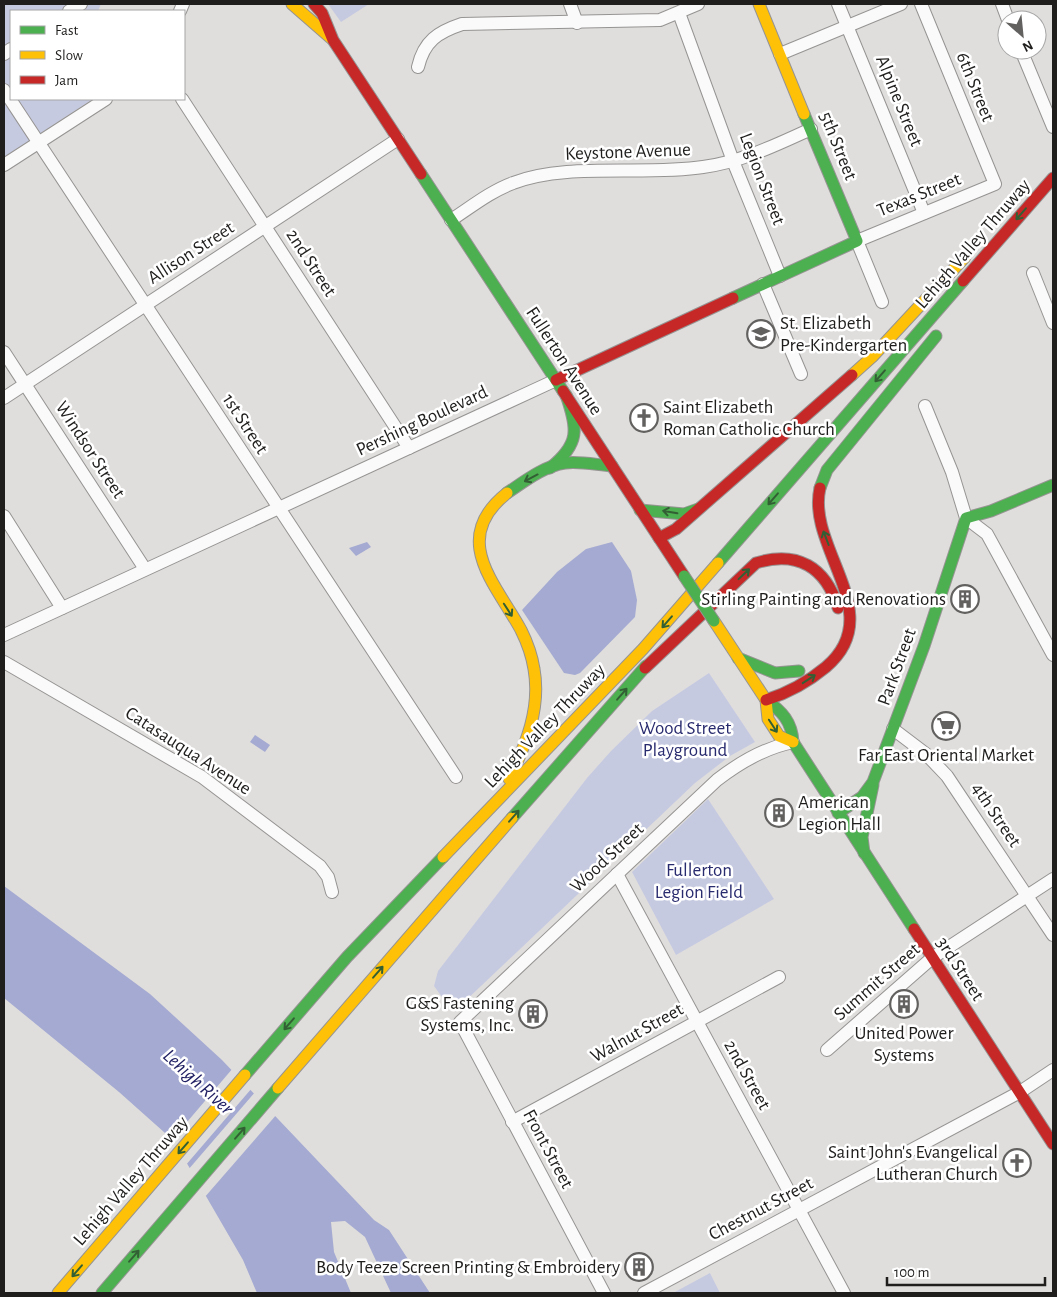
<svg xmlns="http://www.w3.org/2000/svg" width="1057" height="1297" font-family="'Alegreya Sans',sans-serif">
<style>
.green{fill:#c6cae1}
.water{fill:#a4aad2}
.pier{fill:#e0dedc}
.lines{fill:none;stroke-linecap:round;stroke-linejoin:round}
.street-casing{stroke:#969493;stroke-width:14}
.fast-casing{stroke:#969493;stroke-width:13}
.slow-casing{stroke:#969493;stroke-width:13}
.jam-casing{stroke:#969493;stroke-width:13}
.street{stroke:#fafafa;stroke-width:12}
.fast{stroke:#4caf50;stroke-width:11}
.slow{stroke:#ffc107;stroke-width:11}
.jam{stroke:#c62828;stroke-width:11}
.fast-bridge-casing{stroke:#969493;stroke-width:13;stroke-linecap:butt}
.fast-bridge{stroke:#4caf50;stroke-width:11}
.oneway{stroke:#335f34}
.labels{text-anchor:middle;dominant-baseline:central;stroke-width:5;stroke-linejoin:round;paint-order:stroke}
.street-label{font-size:19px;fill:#1f1e1d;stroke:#fff}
.poi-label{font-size:19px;fill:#1f1e1d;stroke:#fff;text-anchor:end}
.park-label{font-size:19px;fill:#292b6f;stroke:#fff}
.water-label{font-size:20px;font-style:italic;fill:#212064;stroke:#fff}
</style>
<rect width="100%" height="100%" fill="#e0dedc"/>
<g class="green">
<path d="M 4,4 L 101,4 L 98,11 L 11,11 L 11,99 L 93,99 L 4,157 Z"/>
<path d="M 328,4 L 369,4 L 341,22 Z"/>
<path d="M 709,673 L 755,742 L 730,756 L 695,783 L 461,1005 L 447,1004 L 434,986 L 438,971 L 587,778 L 611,751 L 652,711 Z"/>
<path d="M 708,799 L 774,899 L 676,955 L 632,872 Z"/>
<path d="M 710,1273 L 720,1293 L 673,1293 Z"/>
</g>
<g class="water">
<path d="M 367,542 L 371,547 L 356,556 L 349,548 Z"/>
<path d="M 612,542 L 631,571 L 637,600 L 635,617 L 580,673 L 575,675 L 564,673 L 522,610 L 557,572 L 586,549 Z"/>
<path d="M 255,735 L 270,745 L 265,752 L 250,742 Z"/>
<path d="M 4,886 L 150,994 L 222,1060 L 374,1220 L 389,1230 L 430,1293 L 391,1293 L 365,1237 L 345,1221 L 331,1222 L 334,1252 L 351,1293 L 257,1293 L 243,1260 L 174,1141 L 119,1092 L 4,998 Z"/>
</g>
<g class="pier">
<path d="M 233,1068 L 252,1088 L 185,1166 L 170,1142 Z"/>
<path d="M 256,1091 L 277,1114 L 204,1198 L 188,1170 Z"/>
</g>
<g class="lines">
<defs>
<g id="street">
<path d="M 570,4 L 577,23"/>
<path d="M 838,4 L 924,213"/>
<path d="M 1002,4 L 1008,20"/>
<path d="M 69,11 L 81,4"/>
<path d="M 180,11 L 183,4"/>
<path d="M 679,13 L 733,161 L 780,276"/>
<path d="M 1021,50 L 1053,127"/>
<path d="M 4,54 L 11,49"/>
<path d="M 780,54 L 901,4"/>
<path d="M 418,67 C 424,41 438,32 462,24 L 660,20 L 698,4"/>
<path d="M 4,90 L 456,777"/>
<path d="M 182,99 L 409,448"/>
<path d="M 4,165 L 106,99"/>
<path d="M 451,220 C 471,207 491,191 513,183 C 566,162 645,176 703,167 C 741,162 776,145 811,129"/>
<path d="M 1033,273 L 1053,323"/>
<path d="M 763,284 L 801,374"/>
<path d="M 882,302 L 857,241 L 995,184 L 921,4"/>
<path d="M 4,352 L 145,569"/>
<path d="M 4,398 L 398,139"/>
<path d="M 925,406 L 952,472 L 966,518 L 987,534 L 1053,655"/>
<path d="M 4,516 L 62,608"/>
<path d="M 4,635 L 556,380"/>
<path d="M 4,662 L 202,777 L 320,866 L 328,877 L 332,892"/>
<path d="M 893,729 L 926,754 L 947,776 L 1053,935"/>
<path d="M 617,874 L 844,1293"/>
<path d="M 827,1050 L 932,958 L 1053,879"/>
<path d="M 512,1122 L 779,977"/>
<path d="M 604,1293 L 460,1022 L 717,780 C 739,763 764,748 793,742"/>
<path d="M 644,1293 L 1020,1092 L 1053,1070"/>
</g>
<g id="fast">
<path d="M 421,174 L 563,391"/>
<path d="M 733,298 L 857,241 L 804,114"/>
<path d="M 550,468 C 580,444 578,429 566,395"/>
<path d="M 820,488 L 827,470 L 936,336"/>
<path d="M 507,493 C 525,481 544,466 565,463 C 580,461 597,465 612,466"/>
<path d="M 640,510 L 684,514 L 698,509"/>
<path d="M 718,563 L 963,281"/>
<path d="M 738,658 L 775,673 L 799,671"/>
<path d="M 766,700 C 782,711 792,722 793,742 L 914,929"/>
<path d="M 838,813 L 862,797 L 873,782 L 924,646 L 966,518 L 991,511 L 1053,485"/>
<path d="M 512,818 L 646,666"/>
<path d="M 864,853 L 862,837 L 873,785"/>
<path d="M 245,1075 L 347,957 L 443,857"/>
<path d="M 102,1293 L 278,1088"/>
</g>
<g id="slow">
<path d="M 292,4 L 331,38"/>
<path d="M 759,4 L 804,114"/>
<path d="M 852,375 L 872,357 L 965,257"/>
<path d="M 507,493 C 449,539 496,584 521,630 C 527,642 532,656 534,669 C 541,708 526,745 509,779"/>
<path d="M 714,621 L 766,700 L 768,719 L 779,736 L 793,742"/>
<path d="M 443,857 L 643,649 L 718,563"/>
<path d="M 278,1088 L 512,818"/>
<path d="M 58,1293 L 245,1075"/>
</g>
<g id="jam">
<path d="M 314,4 L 322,13 L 333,40 L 421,174"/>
<path d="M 963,281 L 1053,178"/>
<path d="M 556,380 L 733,298"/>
<path d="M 563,391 L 684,576"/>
<path d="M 659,538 L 676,529 L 852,375"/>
<path d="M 645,668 L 756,563 C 797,550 826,567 838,608"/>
<path d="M 766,700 C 788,693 808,682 826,667 C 889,614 806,548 820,488"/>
<path d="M 914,929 L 1053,1144"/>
</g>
</defs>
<use href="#street" class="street-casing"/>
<use href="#fast" class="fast-casing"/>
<use href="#slow" class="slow-casing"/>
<use href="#jam" class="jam-casing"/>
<use href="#street" class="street"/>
<use href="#fast" class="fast"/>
<use href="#slow" class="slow"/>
<use href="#jam" class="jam"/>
<defs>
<path id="fast-bridge" d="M 684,576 L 714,621"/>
</defs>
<use href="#fast-bridge" class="fast-bridge-casing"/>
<use href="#fast-bridge" class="fast-bridge"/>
</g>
<defs><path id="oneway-shaft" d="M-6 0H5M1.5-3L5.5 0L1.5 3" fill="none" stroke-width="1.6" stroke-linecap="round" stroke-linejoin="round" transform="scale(1.25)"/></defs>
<g class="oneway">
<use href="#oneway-shaft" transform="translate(1021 214) rotate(131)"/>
<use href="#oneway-shaft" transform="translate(880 376) rotate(131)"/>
<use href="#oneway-shaft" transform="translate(531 478) rotate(152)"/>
<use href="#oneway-shaft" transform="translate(773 499) rotate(131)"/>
<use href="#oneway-shaft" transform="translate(670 512) rotate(-170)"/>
<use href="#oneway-shaft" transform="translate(826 538) rotate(-111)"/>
<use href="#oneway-shaft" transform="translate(744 574) rotate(-43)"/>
<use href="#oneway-shaft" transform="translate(508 610) rotate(57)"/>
<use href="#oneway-shaft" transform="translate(667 622) rotate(131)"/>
<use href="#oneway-shaft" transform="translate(809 679) rotate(-33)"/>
<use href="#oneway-shaft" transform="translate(622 694) rotate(-49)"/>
<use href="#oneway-shaft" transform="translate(773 726) rotate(57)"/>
<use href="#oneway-shaft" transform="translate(514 816) rotate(-49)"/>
<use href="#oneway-shaft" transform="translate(378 972) rotate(-49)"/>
<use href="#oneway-shaft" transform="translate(289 1024) rotate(131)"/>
<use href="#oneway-shaft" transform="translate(240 1133) rotate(-49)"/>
<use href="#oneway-shaft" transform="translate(183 1148) rotate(131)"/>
<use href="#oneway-shaft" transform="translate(134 1256) rotate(-49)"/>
<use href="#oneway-shaft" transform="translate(77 1271) rotate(131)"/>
</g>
<defs>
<symbol id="school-ring" viewBox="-11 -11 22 22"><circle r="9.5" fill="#fff" stroke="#636160" stroke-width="1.5"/><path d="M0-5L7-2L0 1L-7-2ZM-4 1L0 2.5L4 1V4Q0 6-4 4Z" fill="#636160"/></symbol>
<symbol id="church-ring" viewBox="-11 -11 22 22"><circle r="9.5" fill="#fff" stroke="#636160" stroke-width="1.5"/><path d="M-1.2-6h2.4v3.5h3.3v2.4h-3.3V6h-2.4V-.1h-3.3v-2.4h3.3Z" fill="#636160"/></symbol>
<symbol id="building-ring" viewBox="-11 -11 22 22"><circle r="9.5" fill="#fff" stroke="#636160" stroke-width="1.5"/><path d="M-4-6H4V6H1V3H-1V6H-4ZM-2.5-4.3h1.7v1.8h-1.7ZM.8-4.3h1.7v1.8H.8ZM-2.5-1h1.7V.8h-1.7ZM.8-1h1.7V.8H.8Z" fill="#636160"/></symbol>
<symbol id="supermarket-ring" viewBox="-11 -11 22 22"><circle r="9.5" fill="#fff" stroke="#636160" stroke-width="1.5"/><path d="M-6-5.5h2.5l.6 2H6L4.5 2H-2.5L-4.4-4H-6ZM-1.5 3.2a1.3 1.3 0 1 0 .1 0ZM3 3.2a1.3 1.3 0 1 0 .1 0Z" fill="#636160"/></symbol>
</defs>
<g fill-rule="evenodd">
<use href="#school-ring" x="745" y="318" width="32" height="32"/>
<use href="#church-ring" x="628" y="402" width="32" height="32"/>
<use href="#building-ring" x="949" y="583" width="32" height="32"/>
<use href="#supermarket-ring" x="930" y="710" width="32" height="32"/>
<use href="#building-ring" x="763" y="797" width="32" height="32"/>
<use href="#building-ring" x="888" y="988" width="32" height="32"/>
<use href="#building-ring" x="517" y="998" width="32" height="32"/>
<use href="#church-ring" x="1001" y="1147" width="32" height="32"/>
<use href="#building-ring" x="623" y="1251" width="32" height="32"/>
</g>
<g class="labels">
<g class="street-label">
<text transform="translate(975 87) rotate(68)">6th Street</text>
<text transform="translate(899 101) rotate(68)">Alpine Street</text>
<text transform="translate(838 146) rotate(68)">5th Street</text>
<text transform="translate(628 152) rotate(-2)">Keystone Avenue</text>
<text transform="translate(762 179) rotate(69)">Legion Street</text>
<text transform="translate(919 195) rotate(-22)">Texas Street</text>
<text transform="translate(973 244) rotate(-49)">Lehigh Valley Thruway</text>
<text transform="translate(191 253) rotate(-33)">Allison Street</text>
<text transform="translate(311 263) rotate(57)">2nd Street</text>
<text transform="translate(564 361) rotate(57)">Fullerton Avenue</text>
<text transform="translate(422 421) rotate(-25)">Pershing Boulevard</text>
<text transform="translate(245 424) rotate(57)">1st Street</text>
<text transform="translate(90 450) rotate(57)">Windsor Street</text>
<text transform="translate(897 667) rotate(-70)">Park Street</text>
<text transform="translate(545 726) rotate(-46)">Lehigh Valley Thruway</text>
<text transform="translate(188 751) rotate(33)">Catasauqua Avenue</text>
<text transform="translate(996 815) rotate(56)">4th Street</text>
<text transform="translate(607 858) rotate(-43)">Wood Street</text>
<text transform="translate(960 969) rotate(57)">3rd Street</text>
<text transform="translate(877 982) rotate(-41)">Summit Street</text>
<text transform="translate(637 1033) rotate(-29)">Walnut Street</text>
<text transform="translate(747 1075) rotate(61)">2nd Street</text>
<text transform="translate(548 1149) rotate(62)">Front Street</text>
<text transform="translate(131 1181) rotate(-49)">Lehigh Valley Thruway</text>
<text transform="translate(761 1209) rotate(-28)">Chestnut Street</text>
</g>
<g class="poi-label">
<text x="780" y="323" text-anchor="start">St. Elizabeth<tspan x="780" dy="22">Pre-Kindergarten</tspan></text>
<text x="663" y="407" text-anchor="start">Saint Elizabeth<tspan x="663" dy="22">Roman Catholic Church</tspan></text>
<text x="946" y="599">Stirling Painting and Renovations</text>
<text x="946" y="755" text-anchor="middle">Far East Oriental Market</text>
<text x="798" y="802" text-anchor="start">American<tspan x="798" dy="22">Legion Hall</tspan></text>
<text x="514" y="1003">G&amp;S Fastening<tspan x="514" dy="22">Systems, Inc.</tspan></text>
<text x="904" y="1033" text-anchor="middle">United Power<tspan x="904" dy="22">Systems</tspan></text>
<text x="998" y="1152">Saint John's Evangelical<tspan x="998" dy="22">Lutheran Church</tspan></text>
<text x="620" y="1267">Body Teeze Screen Printing &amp; Embroidery</text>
</g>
<g class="park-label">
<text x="685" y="728">Wood Street<tspan x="685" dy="22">Playground</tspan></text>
<text x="699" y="870">Fullerton<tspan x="699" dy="22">Legion Field</tspan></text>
</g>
<g class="water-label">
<text transform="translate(198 1082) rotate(42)">Lehigh River</text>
</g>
</g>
<rect width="1057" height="1297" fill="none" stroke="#1f1e1d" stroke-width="10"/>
<rect x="10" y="10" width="175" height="90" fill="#ffffff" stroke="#a5a5a5"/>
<rect x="20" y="26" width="25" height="8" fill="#4caf50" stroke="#a5a5a5"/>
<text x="55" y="35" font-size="15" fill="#1f1e1d">Fast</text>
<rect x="20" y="51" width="25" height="8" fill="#ffc107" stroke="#a5a5a5"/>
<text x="55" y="60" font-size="15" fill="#1f1e1d">Slow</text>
<rect x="20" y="76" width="25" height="8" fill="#c62828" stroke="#a5a5a5"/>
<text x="55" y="85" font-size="15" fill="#1f1e1d">Jam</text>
<g transform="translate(1022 35) rotate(153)"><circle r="24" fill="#ffffff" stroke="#a5a5a5"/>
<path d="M0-4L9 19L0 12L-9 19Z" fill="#636160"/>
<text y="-8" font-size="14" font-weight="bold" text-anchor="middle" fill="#1f1e1d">N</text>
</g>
<path d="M887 1277v8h158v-8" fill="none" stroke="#1f1e1d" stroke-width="2.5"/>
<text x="894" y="1277" font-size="15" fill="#1f1e1d" stroke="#ffffff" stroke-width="4" paint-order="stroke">100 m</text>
</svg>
